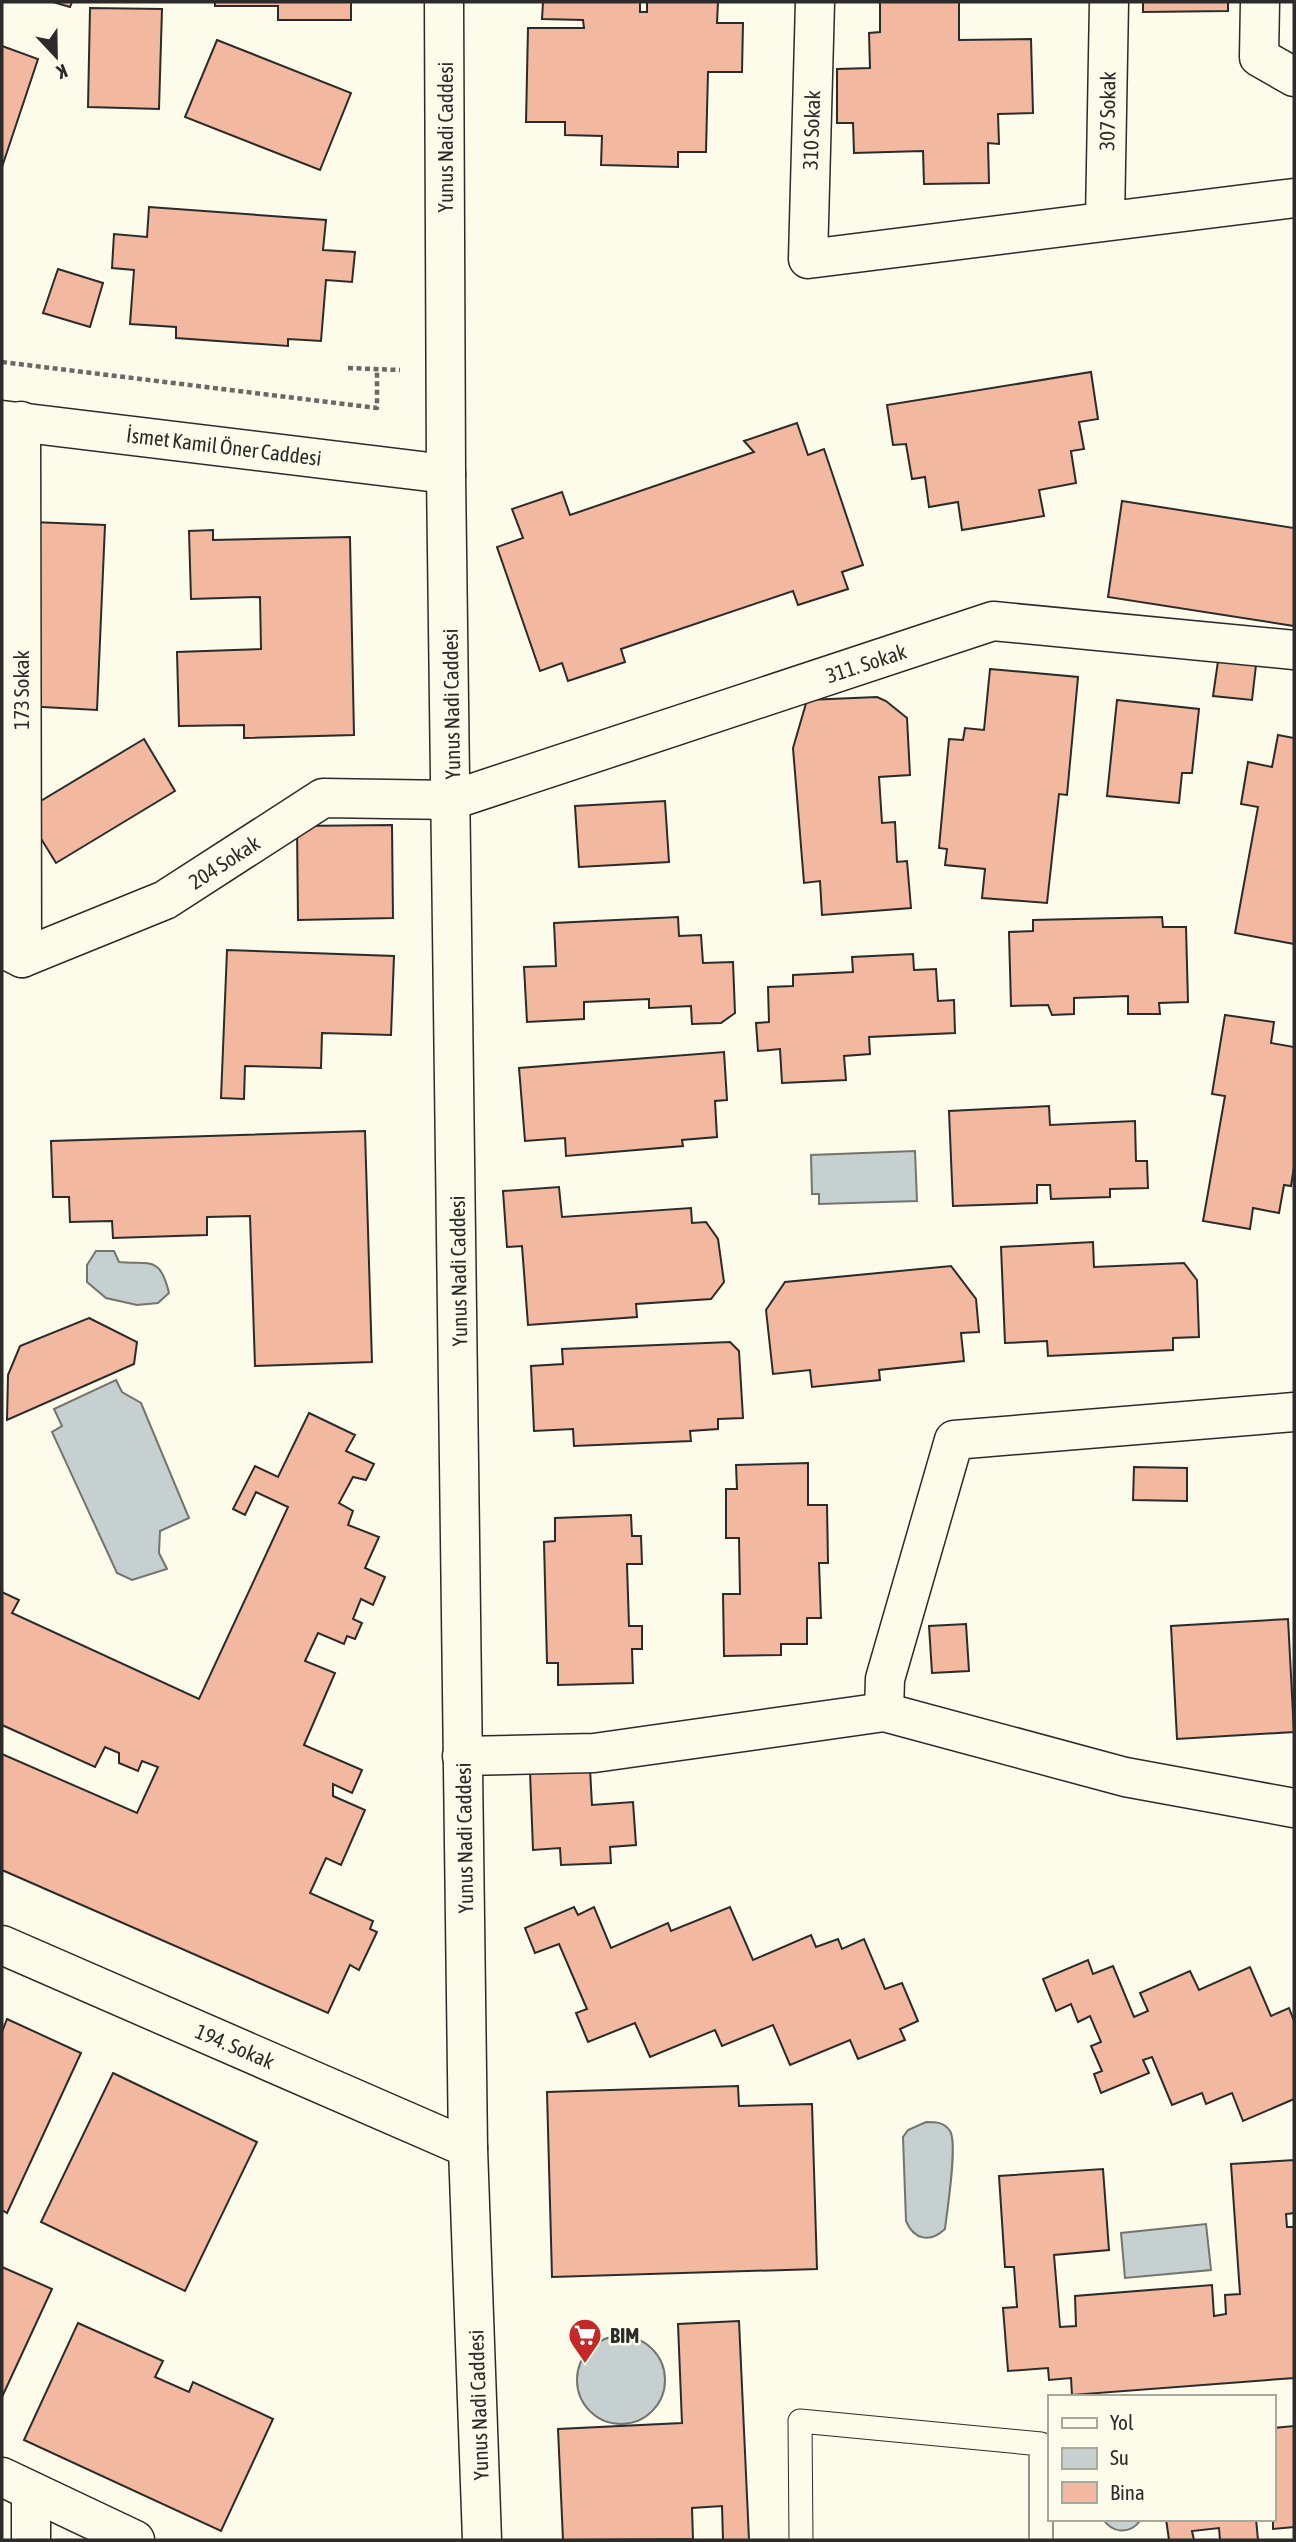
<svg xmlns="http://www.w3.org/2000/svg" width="1296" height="2542" font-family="'Asap Condensed',sans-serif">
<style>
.water{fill:#c7d0d0;stroke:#74746e;stroke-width:2}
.building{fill:#f2b8a0;stroke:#2b2b2b;stroke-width:2}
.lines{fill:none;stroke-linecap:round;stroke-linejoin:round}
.lane-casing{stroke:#2b2b2b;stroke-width:25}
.street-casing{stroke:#2b2b2b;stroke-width:41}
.secondary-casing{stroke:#2b2b2b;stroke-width:41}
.path{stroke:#6a6964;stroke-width:4.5;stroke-dasharray:5 3.5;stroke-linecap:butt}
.lane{stroke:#fdfbea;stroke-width:23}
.street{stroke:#fdfbea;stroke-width:38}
.secondary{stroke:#fdfbea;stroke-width:38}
.labels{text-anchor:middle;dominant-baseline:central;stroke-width:5;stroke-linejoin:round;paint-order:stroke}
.street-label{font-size:21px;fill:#2b2b2b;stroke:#fdfbea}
.poi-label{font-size:21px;font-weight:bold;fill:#2b2b2b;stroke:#fdfbea;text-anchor:start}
</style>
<rect width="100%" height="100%" fill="#fdfbea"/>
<g class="water">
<path d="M 915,1151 L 917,1201 L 819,1204 L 819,1194 L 812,1194 L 811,1155 Z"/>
<path d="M 96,1251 L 114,1251 L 119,1262 C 150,1265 160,1255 169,1293 L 158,1303 L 137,1305 L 106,1298 L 87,1282 L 87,1265 Z"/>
<path d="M 116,1380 L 122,1392 L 141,1403 L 189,1518 L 160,1531 L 159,1553 L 167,1569 L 132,1580 L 117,1573 L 52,1432 L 62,1426 L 54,1409 Z"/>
<path d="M 926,2122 C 936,2122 944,2122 950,2131 C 958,2143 947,2211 945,2229 C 930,2243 914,2240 906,2221 L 903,2137 L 908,2130 Z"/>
<path d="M 1206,2224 L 1211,2270 L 1125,2278 L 1121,2233 Z"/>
<circle cx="621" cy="2380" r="44"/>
<path d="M 1103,2519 L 1140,2519 L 1140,2521 C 1129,2535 1112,2533 1103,2519 Z"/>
</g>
<g class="building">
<path d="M 53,2 L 72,2 L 70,7 Z"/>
<path d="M 215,2 L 351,2 L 351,20 L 278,20 L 278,6 L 215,6 Z"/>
<path d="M 543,2 L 640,2 L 640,12 L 647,12 L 647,2 L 718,2 L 717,23 L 743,23 L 742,72 L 708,72 L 706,152 L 678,152 L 678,167 L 601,165 L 602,136 L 565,135 L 565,122 L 526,122 L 528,28 L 584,28 L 583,20 L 542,19 Z"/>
<path d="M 880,2 L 959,2 L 959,40 L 1031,39 L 1033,113 L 998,114 L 999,144 L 988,143 L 989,183 L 924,184 L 923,151 L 854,153 L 853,123 L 837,123 L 837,69 L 870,68 L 869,33 L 880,32 Z"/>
<path d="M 1143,2 L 1228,2 L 1228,11 L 1143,12 Z"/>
<path d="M 90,8 L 162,9 L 159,109 L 88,107 Z"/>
<path d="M 217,40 L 351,93 L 320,170 L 185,117 Z"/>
<path d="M 2,46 L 38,59 L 2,167 Z"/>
<path d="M 149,207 L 326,220 L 323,250 L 355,252 L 352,282 L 326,280 L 321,341 L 288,339 L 288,346 L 176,338 L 176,327 L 130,324 L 134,270 L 112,268 L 114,234 L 147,237 Z"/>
<path d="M 58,269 L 103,283 L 90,327 L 43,313 Z"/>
<path d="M 1091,372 L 1098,419 L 1079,422 L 1084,449 L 1071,451 L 1076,483 L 1039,490 L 1044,516 L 962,530 L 958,502 L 929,507 L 925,477 L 912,479 L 906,444 L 893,445 L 887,405 Z"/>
<path d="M 797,423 L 808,455 L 824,449 L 863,565 L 842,572 L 848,589 L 798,605 L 793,591 L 621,649 L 625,662 L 568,681 L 562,663 L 540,671 L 497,547 L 523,538 L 512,509 L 562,492 L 570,515 L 754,452 L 744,441 Z"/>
<path d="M 1122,501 L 1294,528 L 1294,626 L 1108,597 Z"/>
<path d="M 33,522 L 105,525 L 97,710 L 25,706 Z"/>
<path d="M 213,530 L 213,540 L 350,537 L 354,735 L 244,738 L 244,725 L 179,726 L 177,652 L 261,649 L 260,597 L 191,599 L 189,531 Z"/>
<path d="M 1218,661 L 1256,665 L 1252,700 L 1213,696 Z"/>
<path d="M 990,669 L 1078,677 L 1067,795 L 1059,794 L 1047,903 L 982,898 L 985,869 L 945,865 L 947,849 L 939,848 L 949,739 L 963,740 L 965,728 L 984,730 Z"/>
<path d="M 877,697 L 886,701 L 907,718 L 910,775 L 879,777 L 882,823 L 895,822 L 897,862 L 907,861 L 911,908 L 822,915 L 820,881 L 804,883 L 793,748 L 807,700 Z"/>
<path d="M 1117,700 L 1199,709 L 1192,773 L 1182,773 L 1179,803 L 1107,796 Z"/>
<path d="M 1278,735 L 1294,738 L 1294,944 L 1235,933 L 1258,807 L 1241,804 L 1248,762 L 1272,767 Z"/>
<path d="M 144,739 L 175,791 L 56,863 L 24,811 Z"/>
<path d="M 665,801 L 669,862 L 579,867 L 575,806 Z"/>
<path d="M 392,825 L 393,918 L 298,920 L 297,826 Z"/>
<path d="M 678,917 L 679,936 L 701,935 L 703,963 L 733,962 L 735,1013 L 721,1023 L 692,1024 L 691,1006 L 649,1008 L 649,999 L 584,1002 L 584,1019 L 527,1022 L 524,967 L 556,966 L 554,923 Z"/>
<path d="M 1162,917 L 1163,927 L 1186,927 L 1188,1002 L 1159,1003 L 1160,1014 L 1128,1014 L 1128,996 L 1074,998 L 1074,1014 L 1052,1015 L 1048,1005 L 1011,1006 L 1009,932 L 1033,931 L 1033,920 Z"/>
<path d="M 227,950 L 394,956 L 391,1035 L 322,1033 L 321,1068 L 245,1066 L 244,1099 L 221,1098 Z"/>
<path d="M 913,954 L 914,970 L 936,969 L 938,1001 L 954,1000 L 955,1033 L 869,1037 L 870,1054 L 844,1056 L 846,1080 L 782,1083 L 780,1049 L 758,1051 L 756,1023 L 769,1022 L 768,987 L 793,986 L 793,975 L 853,972 L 852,957 Z"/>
<path d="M 1225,1015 L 1274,1022 L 1271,1043 L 1294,1047 L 1294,1167 L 1291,1186 L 1284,1185 L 1279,1213 L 1253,1208 L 1250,1229 L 1203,1221 L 1225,1096 L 1212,1094 Z"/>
<path d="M 724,1052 L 727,1100 L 715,1101 L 717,1137 L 682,1140 L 683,1146 L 566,1156 L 565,1138 L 525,1141 L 519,1068 Z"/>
<path d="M 1049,1106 L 1050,1125 L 1135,1121 L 1136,1161 L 1147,1161 L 1148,1188 L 1110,1189 L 1110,1197 L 1051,1199 L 1050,1185 L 1037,1185 L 1037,1203 L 953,1206 L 949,1111 Z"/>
<path d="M 365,1131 L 372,1362 L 255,1366 L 250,1216 L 207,1217 L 207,1235 L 113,1238 L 112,1221 L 70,1222 L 69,1197 L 53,1197 L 51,1141 Z"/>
<path d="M 559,1187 L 562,1217 L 691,1208 L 692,1223 L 706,1222 L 718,1239 L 724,1282 L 711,1299 L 636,1304 L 637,1317 L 528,1325 L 522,1246 L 507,1247 L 503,1191 Z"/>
<path d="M 1093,1242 L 1094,1267 L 1184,1263 L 1197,1280 L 1199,1337 L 1173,1338 L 1173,1350 L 1048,1356 L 1047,1341 L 1005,1343 L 1001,1247 Z"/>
<path d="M 951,1266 L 976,1299 L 979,1332 L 961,1333 L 964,1361 L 879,1370 L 880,1380 L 812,1387 L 810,1370 L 773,1374 L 766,1310 L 785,1282 Z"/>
<path d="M 89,1318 L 137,1342 L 134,1364 L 7,1420 L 8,1375 L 20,1346 Z"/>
<path d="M 730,1342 L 739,1351 L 743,1418 L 718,1419 L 718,1429 L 690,1431 L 691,1441 L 574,1446 L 573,1429 L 534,1431 L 531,1366 L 563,1364 L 562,1349 Z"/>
<path d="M 309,1413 L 355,1435 L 346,1451 L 374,1464 L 366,1480 L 353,1477 L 339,1503 L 353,1511 L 348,1525 L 379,1537 L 365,1568 L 385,1577 L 373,1605 L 361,1599 L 353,1619 L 362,1623 L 355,1639 L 347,1636 L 344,1644 L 318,1633 L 305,1661 L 335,1673 L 304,1745 L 362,1770 L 352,1793 L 333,1784 L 333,1796 L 365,1810 L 341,1865 L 326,1858 L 310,1893 L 373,1921 L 370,1929 L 377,1932 L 359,1970 L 350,1965 L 328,2013 L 2,1870 L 2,1754 L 137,1813 L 158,1767 L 142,1761 L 138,1771 L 119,1763 L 119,1753 L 105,1747 L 95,1767 L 2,1725 L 2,1592 L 19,1600 L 12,1613 L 199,1699 L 288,1507 L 256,1492 L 245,1515 L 233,1509 L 255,1466 L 278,1477 Z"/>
<path d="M 808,1463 L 808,1505 L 827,1505 L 828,1563 L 819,1563 L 821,1618 L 807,1618 L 807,1644 L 781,1644 L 781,1655 L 724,1656 L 723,1594 L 740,1594 L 739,1538 L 726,1538 L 726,1489 L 737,1489 L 736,1465 Z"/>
<path d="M 1134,1467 L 1187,1468 L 1187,1501 L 1133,1500 Z"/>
<path d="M 631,1515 L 632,1536 L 641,1536 L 642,1564 L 627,1564 L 629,1626 L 642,1626 L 642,1649 L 632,1649 L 633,1683 L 558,1685 L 558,1663 L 547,1663 L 544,1542 L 555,1541 L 555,1518 Z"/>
<path d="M 1288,1619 L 1294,1732 L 1177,1739 L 1171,1626 Z"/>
<path d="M 966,1624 L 969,1671 L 932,1673 L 929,1626 Z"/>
<path d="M 590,1769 L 592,1805 L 633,1802 L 636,1845 L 610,1847 L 611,1863 L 561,1865 L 560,1848 L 533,1850 L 530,1772 Z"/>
<path d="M 574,1907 L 578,1915 L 594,1907 L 611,1948 L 668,1923 L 671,1931 L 730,1907 L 753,1960 L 811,1935 L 816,1947 L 838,1939 L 842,1949 L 864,1939 L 885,1989 L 902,1983 L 918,2021 L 900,2029 L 905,2040 L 858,2059 L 850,2040 L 790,2065 L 773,2025 L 722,2046 L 715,2030 L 650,2057 L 635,2023 L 588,2042 L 576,2013 L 587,2009 L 559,1944 L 535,1953 L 525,1928 Z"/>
<path d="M 1088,1960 L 1093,1974 L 1113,1966 L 1134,2017 L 1148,2011 L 1140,1993 L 1190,1971 L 1199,1990 L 1250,1967 L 1271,2016 L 1289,2008 L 1294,2021 L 1294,2099 L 1243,2121 L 1232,2093 L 1206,2104 L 1202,2093 L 1172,2105 L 1152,2057 L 1143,2060 L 1149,2073 L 1101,2093 L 1094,2074 L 1102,2071 L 1091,2046 L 1101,2042 L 1090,2016 L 1078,2022 L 1071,2004 L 1056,2011 L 1043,1979 Z"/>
<path d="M 7,2019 L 81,2053 L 7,2213 L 2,2210 L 2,2032 Z"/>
<path d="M 113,2073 L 257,2142 L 185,2291 L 41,2222 Z"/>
<path d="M 738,2086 L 739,2106 L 812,2104 L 817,2269 L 552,2277 L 547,2092 Z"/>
<path d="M 1294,2160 L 1294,2213 L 1286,2214 L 1287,2227 L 1294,2227 L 1294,2378 L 1072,2395 L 1071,2378 L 1049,2380 L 1048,2368 L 1008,2371 L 1003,2308 L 1017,2307 L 1014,2267 L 1005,2267 L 999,2176 L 1103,2169 L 1109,2250 L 1054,2255 L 1060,2327 L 1076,2326 L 1075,2296 L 1212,2285 L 1214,2316 L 1226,2314 L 1225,2295 L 1240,2294 L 1231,2164 Z"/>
<path d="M 2,2267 L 52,2289 L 2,2397 Z"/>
<path d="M 739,2321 L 749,2540 L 723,2540 L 722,2506 L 692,2508 L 693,2539 L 563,2540 L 558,2429 L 682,2423 L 678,2324 Z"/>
<path d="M 78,2323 L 163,2361 L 155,2377 L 189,2392 L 193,2382 L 273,2419 L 221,2531 L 24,2440 Z"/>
<path d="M 1294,2426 L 1294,2527 L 1273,2529 L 1273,2428 Z"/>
<path d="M 1166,2519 L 1256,2519 L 1258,2540 L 1220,2540 L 1219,2528 L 1192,2531 L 1194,2540 L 1169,2540 Z"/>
</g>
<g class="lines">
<defs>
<path id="lane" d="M 801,2540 L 800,2421 L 1041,2444 L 1041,2540"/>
<g id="street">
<path d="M 815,2 L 808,259 L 1294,198"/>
<path d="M 1260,2 L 1259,57 L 1294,77"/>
<path d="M 1105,220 L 1109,2"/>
<path d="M 21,421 L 22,958"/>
<path d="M 2,948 L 22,958 L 165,900 L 323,798 L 452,800 L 993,621 L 1294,650"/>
<path d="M 884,1712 L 885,1679 L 954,1440 L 1294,1412"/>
<path d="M 462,1756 L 594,1753 L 884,1712 L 1125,1777 L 1294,1808"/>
<path d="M 2,1945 L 468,2148"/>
<path d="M 2,2477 L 135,2540"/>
<path d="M 31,2491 L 31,2540"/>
</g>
<g id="secondary">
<path d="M 444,2 L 446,474 L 468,2148 L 482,2540"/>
<path d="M 2,420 L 446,474"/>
</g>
</defs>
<use href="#lane" class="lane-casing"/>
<use href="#street" class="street-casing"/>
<use href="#secondary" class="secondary-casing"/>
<g class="path">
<path d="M 2,362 L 377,408 L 377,369"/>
<path d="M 348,368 L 400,370"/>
</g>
<use href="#lane" class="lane"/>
<use href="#street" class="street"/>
<use href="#secondary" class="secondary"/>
</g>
<defs>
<symbol id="supermarket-pin" viewBox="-11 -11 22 30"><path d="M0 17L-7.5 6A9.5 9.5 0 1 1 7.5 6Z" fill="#c62828" stroke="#fdfbea"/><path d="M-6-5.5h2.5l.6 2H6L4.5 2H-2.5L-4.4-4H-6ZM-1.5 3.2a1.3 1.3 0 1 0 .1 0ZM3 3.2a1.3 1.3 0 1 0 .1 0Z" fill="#fff"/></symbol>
</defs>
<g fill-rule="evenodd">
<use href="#supermarket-pin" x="566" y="2316" width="38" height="52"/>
</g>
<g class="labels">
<g class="street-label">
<text transform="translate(1107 111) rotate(-89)">307 Sokak</text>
<text transform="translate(811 130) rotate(-88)">310 Sokak</text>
<text transform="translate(445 137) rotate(-90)">Yunus Nadi Caddesi</text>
<text transform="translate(224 446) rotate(7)">İsmet Kamil Öner Caddesi</text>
<text transform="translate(866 663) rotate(-18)">311. Sokak</text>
<text transform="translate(21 690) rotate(-90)">173 Sokak</text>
<text transform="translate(451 704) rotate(-91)">Yunus Nadi Caddesi</text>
<text transform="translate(224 862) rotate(-33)">204 Sokak</text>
<text transform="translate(458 1271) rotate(-91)">Yunus Nadi Caddesi</text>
<text transform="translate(464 1838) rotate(-91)">Yunus Nadi Caddesi</text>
<text transform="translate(235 2046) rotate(23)">194. Sokak</text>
<text transform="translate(478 2405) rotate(-92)">Yunus Nadi Caddesi</text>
</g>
<g class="poi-label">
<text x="610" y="2335">BIM</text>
</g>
</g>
<rect width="1296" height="2542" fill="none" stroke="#2b2b2b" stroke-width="7"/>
<rect x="1048" y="2395" width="228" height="126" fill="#fdfbea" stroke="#a9a89e" stroke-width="2"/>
<rect x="1062" y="2418" width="35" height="10" fill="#fdfbea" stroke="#a9a89e" stroke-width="2"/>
<text x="1110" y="2430" font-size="21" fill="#2b2b2b">Yol</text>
<rect x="1062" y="2448" width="35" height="21" fill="#c7d0d0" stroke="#a9a89e" stroke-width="2"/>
<text x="1110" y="2465" font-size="21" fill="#2b2b2b">Su</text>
<rect x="1062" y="2482" width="35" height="21" fill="#f2b8a0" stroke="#a9a89e" stroke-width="2"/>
<text x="1110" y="2500" font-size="21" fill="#2b2b2b">Bina</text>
<g transform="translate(56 56) rotate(158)" stroke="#fdfbea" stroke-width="5" paint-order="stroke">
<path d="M0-5L12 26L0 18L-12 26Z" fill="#2b2b2b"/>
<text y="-10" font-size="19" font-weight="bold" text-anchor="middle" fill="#2b2b2b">K</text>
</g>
</svg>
